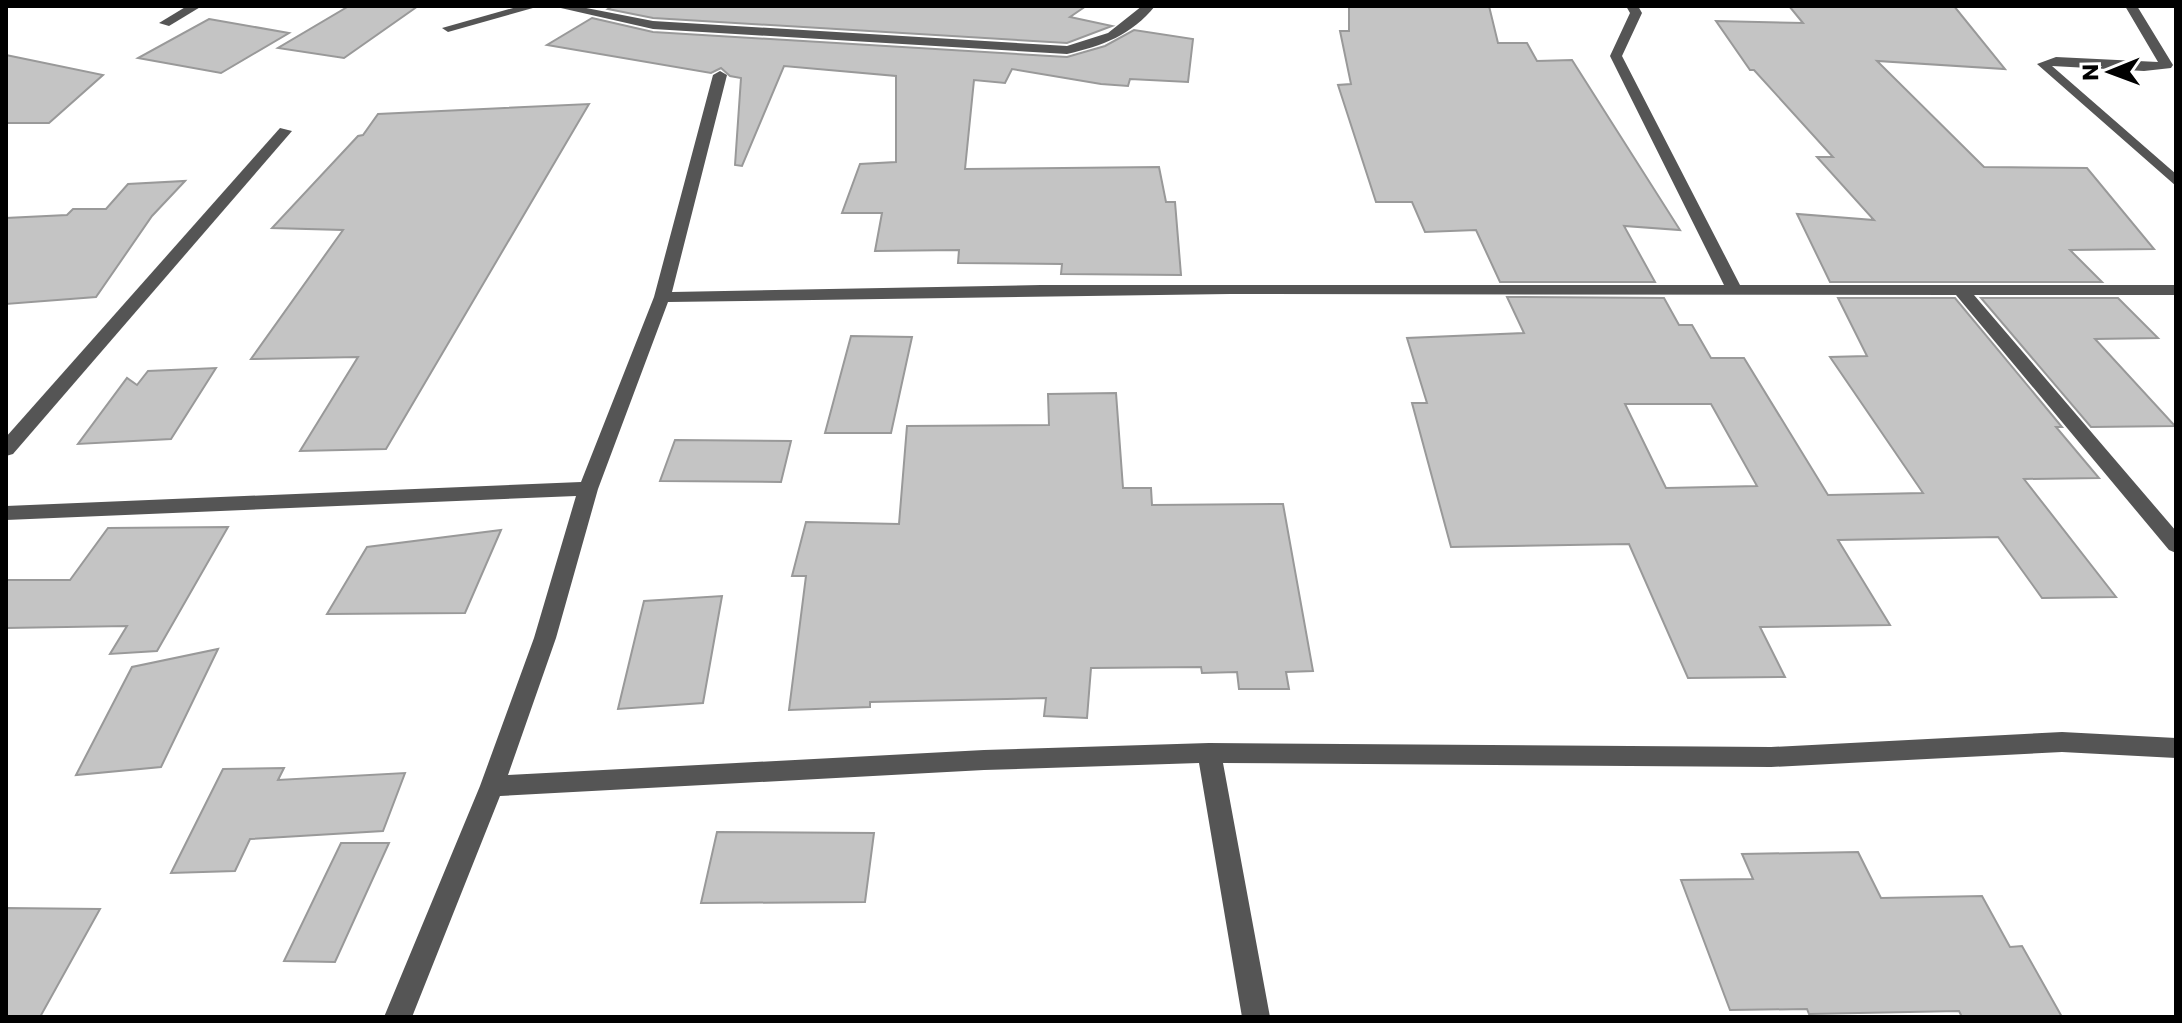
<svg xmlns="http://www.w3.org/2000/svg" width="2182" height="1023" font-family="Poppins,sans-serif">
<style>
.building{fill:#c4c4c4;stroke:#999;stroke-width:2;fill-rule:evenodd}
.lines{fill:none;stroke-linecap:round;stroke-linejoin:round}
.minor{fill:#555;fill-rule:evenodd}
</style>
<rect width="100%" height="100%" fill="#fff"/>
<g class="building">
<path d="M 349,6 L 418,6 L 344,58 L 278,48 Z"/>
<path d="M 613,6 L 1086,6 L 1070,17 L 1112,26 L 1067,43 L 653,18 L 608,9 Z"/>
<path d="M 1349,6 L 1489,6 L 1498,43 L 1527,43 L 1537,61 L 1572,60 L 1680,230 L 1624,226 L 1655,282 L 1500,282 L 1476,230 L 1425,232 L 1412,202 L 1376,202 L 1338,85 L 1351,84 L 1340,31 L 1349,31 Z"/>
<path d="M 1789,6 L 1954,6 L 2005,69 L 1877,61 L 1984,167 L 2087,168 L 2154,249 L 2070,250 L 2102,282 L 1830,282 L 1797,214 L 1874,220 L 1817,157 L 1833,157 L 1754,70 L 1750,70 L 1716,21 L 1803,23 Z"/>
<path d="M 592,18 L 653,32 L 1067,57 L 1105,46 L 1134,30 L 1193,39 L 1188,82 L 1130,79 L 1128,86 L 1101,84 L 1012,69 L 1005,83 L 974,80 L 965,169 L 1159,167 L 1166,202 L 1175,202 L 1181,275 L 1061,274 L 1062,264 L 958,263 L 959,250 L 875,251 L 882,213 L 842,213 L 860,164 L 896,162 L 896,76 L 784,66 L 742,166 L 735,165 L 741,78 L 730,76 L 721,68 L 711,73 L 547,45 Z"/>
<path d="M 209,19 L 289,33 L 221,73 L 138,58 Z"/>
<path d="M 6,55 L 103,75 L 49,123 L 6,123 Z"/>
<path d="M 589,104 L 386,449 L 300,451 L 358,357 L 251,359 L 343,230 L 272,228 L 358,136 L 363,135 L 378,114 Z"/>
<path d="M 185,181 L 152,216 L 96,297 L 6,304 L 6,218 L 67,215 L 73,209 L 106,209 L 128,184 Z"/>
<path d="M 1507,297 L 1664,298 L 1679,325 L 1692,325 L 1711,358 L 1744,358 L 1828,495 L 1923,493 L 1830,357 L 1867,356 L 1838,298 L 1955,298 L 2062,427 L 2056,427 L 2099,478 L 2024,479 L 2116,597 L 2042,598 L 1998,537 L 1838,540 L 1890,625 L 1760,627 L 1785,677 L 1688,678 L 1629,544 L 1451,547 L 1412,403 L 1427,403 L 1407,338 L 1524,333 ZM 1625,404 L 1711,404 L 1757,486 L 1666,488 Z"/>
<path d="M 1981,298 L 2118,298 L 2158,338 L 2095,339 L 2175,426 L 2091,427 Z"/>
<path d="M 851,336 L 912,337 L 891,433 L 825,433 Z"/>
<path d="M 216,368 L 171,439 L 78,444 L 127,378 L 137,385 L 148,371 Z"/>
<path d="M 1116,393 L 1123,488 L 1151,488 L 1152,505 L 1283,504 L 1313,671 L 1286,672 L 1289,689 L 1239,689 L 1237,672 L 1202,673 L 1201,667 L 1091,668 L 1087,718 L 1044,716 L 1046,698 L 870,702 L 870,707 L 789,710 L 806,576 L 792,576 L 806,522 L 899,524 L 907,426 L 1049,425 L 1048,394 Z"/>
<path d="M 675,440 L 791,441 L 781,482 L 660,481 Z"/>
<path d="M 228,527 L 157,651 L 110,654 L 127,626 L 6,628 L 6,580 L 70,580 L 108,528 Z"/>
<path d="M 501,530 L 465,613 L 327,614 L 367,547 Z"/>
<path d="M 722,596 L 703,703 L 618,709 L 644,601 Z"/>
<path d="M 218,649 L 161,767 L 76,775 L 132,667 Z"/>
<path d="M 284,768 L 278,780 L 405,773 L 383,831 L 250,839 L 235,871 L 171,873 L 223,769 Z"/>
<path d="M 717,832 L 874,833 L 865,902 L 701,903 Z"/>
<path d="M 341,843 L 389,843 L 335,962 L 284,961 Z"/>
<path d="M 1858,852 L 1881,898 L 1982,896 L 2010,947 L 2022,946 L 2062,1017 L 1962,1017 L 1959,1011 L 1809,1014 L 1807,1009 L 1730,1010 L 1681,880 L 1753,879 L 1742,854 Z"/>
<path d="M 6,908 L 100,909 L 40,1017 L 6,1017 Z"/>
</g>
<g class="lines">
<g class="minor">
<path d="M 187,6 L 202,6 L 169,26 L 159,23 Z"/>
<path d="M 520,6 L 540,6 L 448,32 L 442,28 Z"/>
<path d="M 552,6 L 576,6 L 653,21 L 1067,46 L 1108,33 L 1142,6 L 1155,6 C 1132,35 1102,46 1067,54 L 653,29 Z"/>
<path d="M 1626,6 L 1638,6 L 1642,13 L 1622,56 L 1740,285 L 2176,285 L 2176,295 L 1974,295 L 2176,531 L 2176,553 L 2169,550 L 1956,295 L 1230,294 L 668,302 L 598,489 L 556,638 L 508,775 L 984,750 L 1209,743 L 1771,747 L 2062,732 L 2176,738 L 2176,758 L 2062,752 L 1771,767 L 1223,763 L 1270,1017 L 1242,1017 L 1199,763 L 984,770 L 500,796 L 412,1017 L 384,1017 L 480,786 L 534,638 L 576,496 L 6,520 L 6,506 L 581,482 L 654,297 L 713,75 L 720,71 L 727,75 L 672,292 L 1041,285 L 1724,285 L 1610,56 L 1630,13 Z"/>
<path d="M 2125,6 L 2137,6 L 2173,65 L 2171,68 L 2144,71 L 2052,66 L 2176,174 L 2176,186 L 2037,64 L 2056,57 L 2158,62 Z"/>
<path d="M 280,128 L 292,131 L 13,454 L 6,456 L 6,437 Z"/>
</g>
</g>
<rect width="2182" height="1023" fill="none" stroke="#000000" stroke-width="16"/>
<g transform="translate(2110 72) rotate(269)" stroke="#ffffff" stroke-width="6" paint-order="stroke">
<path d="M0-6L14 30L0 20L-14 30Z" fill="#000000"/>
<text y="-12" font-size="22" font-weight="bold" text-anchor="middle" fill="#000000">N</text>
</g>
</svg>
